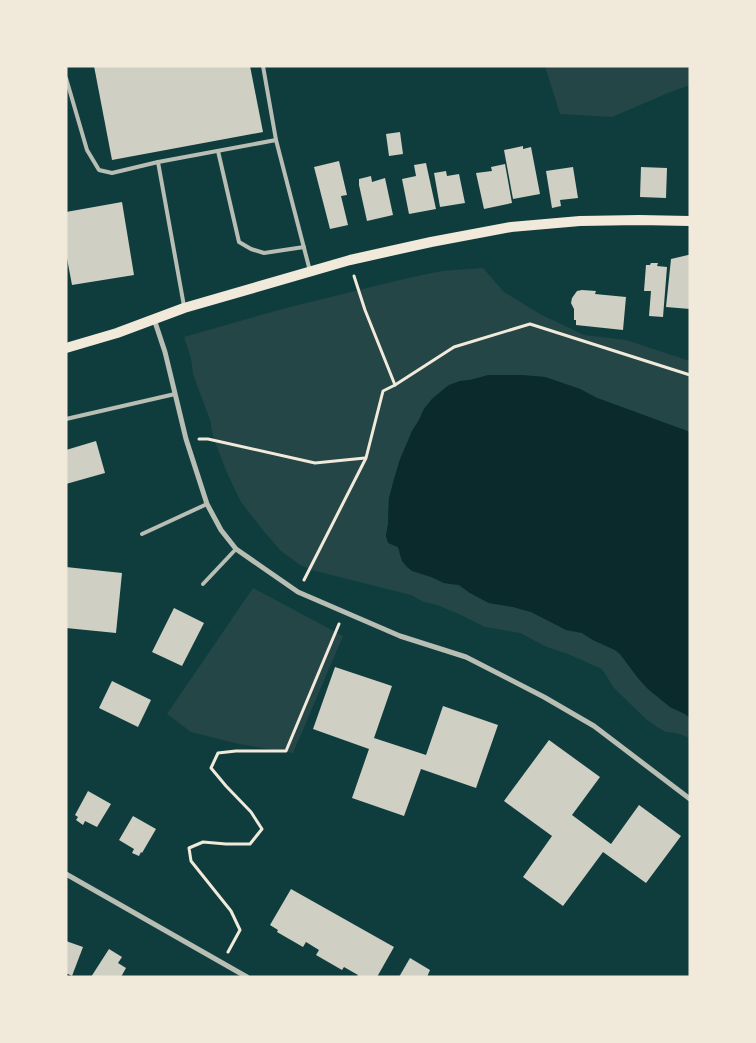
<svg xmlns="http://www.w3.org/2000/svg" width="756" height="1043" font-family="Poppins,sans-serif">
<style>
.green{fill:#244646}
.water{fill:#0a2a2b}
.building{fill:#cfcfc3}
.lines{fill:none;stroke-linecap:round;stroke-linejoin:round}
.path{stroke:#f1e9da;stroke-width:3}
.service{stroke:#b8beb3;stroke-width:4}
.minor{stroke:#b8beb3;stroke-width:5}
.secondary{stroke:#f1e9da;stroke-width:10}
</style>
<rect width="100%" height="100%" fill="#0f3d3e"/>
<g class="green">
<path d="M 545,66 L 690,66 L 690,85 L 668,93 L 612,117 L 560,114 Z"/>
<path d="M 483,268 L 504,292 L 540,314 L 584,335 L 626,340 L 690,361 L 690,432 L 597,398 L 580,389 L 545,377 L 521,375 L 488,376 L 470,380 L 460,381 L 446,387 L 432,399 L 424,409 L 419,420 L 412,431 L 389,498 L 388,524 L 386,536 L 391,544 L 398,547 L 402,561 L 444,583 L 459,585 L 470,593 L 489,603 L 513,607 L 531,612 L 582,633 L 593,640 L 615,650 L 620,654 L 638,678 L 648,689 L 670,707 L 685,714 L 690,718 L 690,738 L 676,733 L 666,732 L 657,727 L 646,719 L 614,688 L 602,669 L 568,654 L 547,647 L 520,633 L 485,627 L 461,615 L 437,605 L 424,602 L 411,595 L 312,570 L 300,565 L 280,550 L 262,529 L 241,502 L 227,473 L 213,436 L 210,420 L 193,374 L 191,358 L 184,337 L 286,308 L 408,278 L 442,271 Z"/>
<path d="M 253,588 L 343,636 L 293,753 L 239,744 L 191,732 L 167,714 Z"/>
</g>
<path class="water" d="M 488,375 L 521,375 L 545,377 L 580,389 L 597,398 L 690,432 L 690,718 L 685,714 L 670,707 L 648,689 L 638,678 L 620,654 L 615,650 L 593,640 L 582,633 L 566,630 L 531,612 L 513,607 L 489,603 L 470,593 L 459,585 L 444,583 L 431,577 L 412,571 L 407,567 L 402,561 L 398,547 L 388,543 L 386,536 L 388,524 L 389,498 L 394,479 L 400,459 L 412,431 L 419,420 L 424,409 L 432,399 L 449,385 L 460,381 L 470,380 Z"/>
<g class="building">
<path d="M 94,66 L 250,66 L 263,132 L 112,160 Z"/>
<path d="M 400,132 L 403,154 L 389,156 L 386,134 Z"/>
<path d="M 523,146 L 523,149 L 531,147 L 540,194 L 513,199 L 504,150 Z"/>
<path d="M 339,161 L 347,195 L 341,196 L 348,225 L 330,229 L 314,167 Z"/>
<path d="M 426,163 L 436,209 L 409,214 L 402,179 L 416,176 L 414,165 Z"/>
<path d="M 505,164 L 512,203 L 484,209 L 476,173 L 492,171 L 491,167 Z"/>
<path d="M 573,167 L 578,198 L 560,200 L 561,206 L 552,208 L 546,171 Z"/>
<path d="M 641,167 L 667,168 L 666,198 L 640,197 Z"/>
<path d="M 446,171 L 447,176 L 459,174 L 465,203 L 440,207 L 434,173 Z"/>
<path d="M 371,176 L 372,182 L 385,178 L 393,215 L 367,221 L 359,185 L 359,179 Z"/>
<path d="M 122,202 L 134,275 L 72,285 L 66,253 L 66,212 Z"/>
<path d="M 688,255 L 690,255 L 690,309 L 666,307 L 671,259 Z"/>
<path d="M 651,263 L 658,263 L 657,266 L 667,267 L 663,317 L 649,316 L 651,291 L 644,291 L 646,265 L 650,265 Z"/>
<path d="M 582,290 L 596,291 L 595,294 L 626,297 L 623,330 L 576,325 L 576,320 L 574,320 L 574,309 L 571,303 L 572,298 L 577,291 Z"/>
<path d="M 96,441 L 105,473 L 66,484 L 66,450 Z"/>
<path d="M 66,567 L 122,573 L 116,633 L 66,628 Z"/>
<path d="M 174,608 L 204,623 L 182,666 L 152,652 Z"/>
<path d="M 335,667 L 392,686 L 374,738 L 426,755 L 443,706 L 498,725 L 476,788 L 421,769 L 404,816 L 352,798 L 369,749 L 313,729 Z"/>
<path d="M 112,681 L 151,700 L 138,727 L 99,708 Z"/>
<path d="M 549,740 L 600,777 L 572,815 L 611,844 L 639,805 L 681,836 L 646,883 L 603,852 L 563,906 L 523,877 L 552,836 L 504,801 Z"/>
<path d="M 88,791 L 111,804 L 97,827 L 85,821 L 83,825 L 76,820 L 78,817 L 75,815 Z"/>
<path d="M 133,816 L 156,829 L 142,853 L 141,852 L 139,856 L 132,853 L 134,849 L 119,840 Z"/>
<path d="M 291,889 L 394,947 L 377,977 L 357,977 L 358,975 L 344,967 L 342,970 L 316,955 L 319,950 L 306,942 L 303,947 L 277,932 L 278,930 L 270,925 Z"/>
<path d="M 66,941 L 83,947 L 72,976 L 66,973 Z"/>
<path d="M 109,949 L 122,957 L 118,963 L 126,968 L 121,977 L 91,977 Z"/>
<path d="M 410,958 L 430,970 L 427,977 L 399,977 Z"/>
</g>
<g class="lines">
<g class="path">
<path d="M 354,276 L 365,310 L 395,385"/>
<path d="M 199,439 L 208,439 L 315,463 L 365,458"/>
<path d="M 304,580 L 366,458 L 383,391 L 395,385 L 454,347 L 530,324 L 690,375"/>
<path d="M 228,952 L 240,930 L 231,911 L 191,861 L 189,848 L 203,842 L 226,844 L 250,844 L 262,829 L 251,812 L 226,786 L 211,768 L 218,753 L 236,751 L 286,751 L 339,624"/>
</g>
<g class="service">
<path d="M 263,66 L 276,140 L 310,271"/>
<path d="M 66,78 L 87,150 L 99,170 L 112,173 L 158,162"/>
<path d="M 218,151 L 239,242 L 251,249 L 264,253 L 304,247"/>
<path d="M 184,306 L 158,162 L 276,140"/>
<path d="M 66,419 L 175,394"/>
<path d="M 142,534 L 207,504"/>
<path d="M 203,584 L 236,549"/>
</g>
<g class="minor">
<path d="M 154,319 L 165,352 L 186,439 L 207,504 L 221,530 L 236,549 L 298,592 L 400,636 L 466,657 L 544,697 L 594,726 L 690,799"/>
<path d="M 66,874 L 247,977"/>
</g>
<path class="secondary" d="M 66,348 L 117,333 L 184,308 L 350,260 L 431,242 L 511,227 L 580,221 L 639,220 L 690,221"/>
</g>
<rect width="756" height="1043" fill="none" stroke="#f1e9da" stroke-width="135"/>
</svg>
